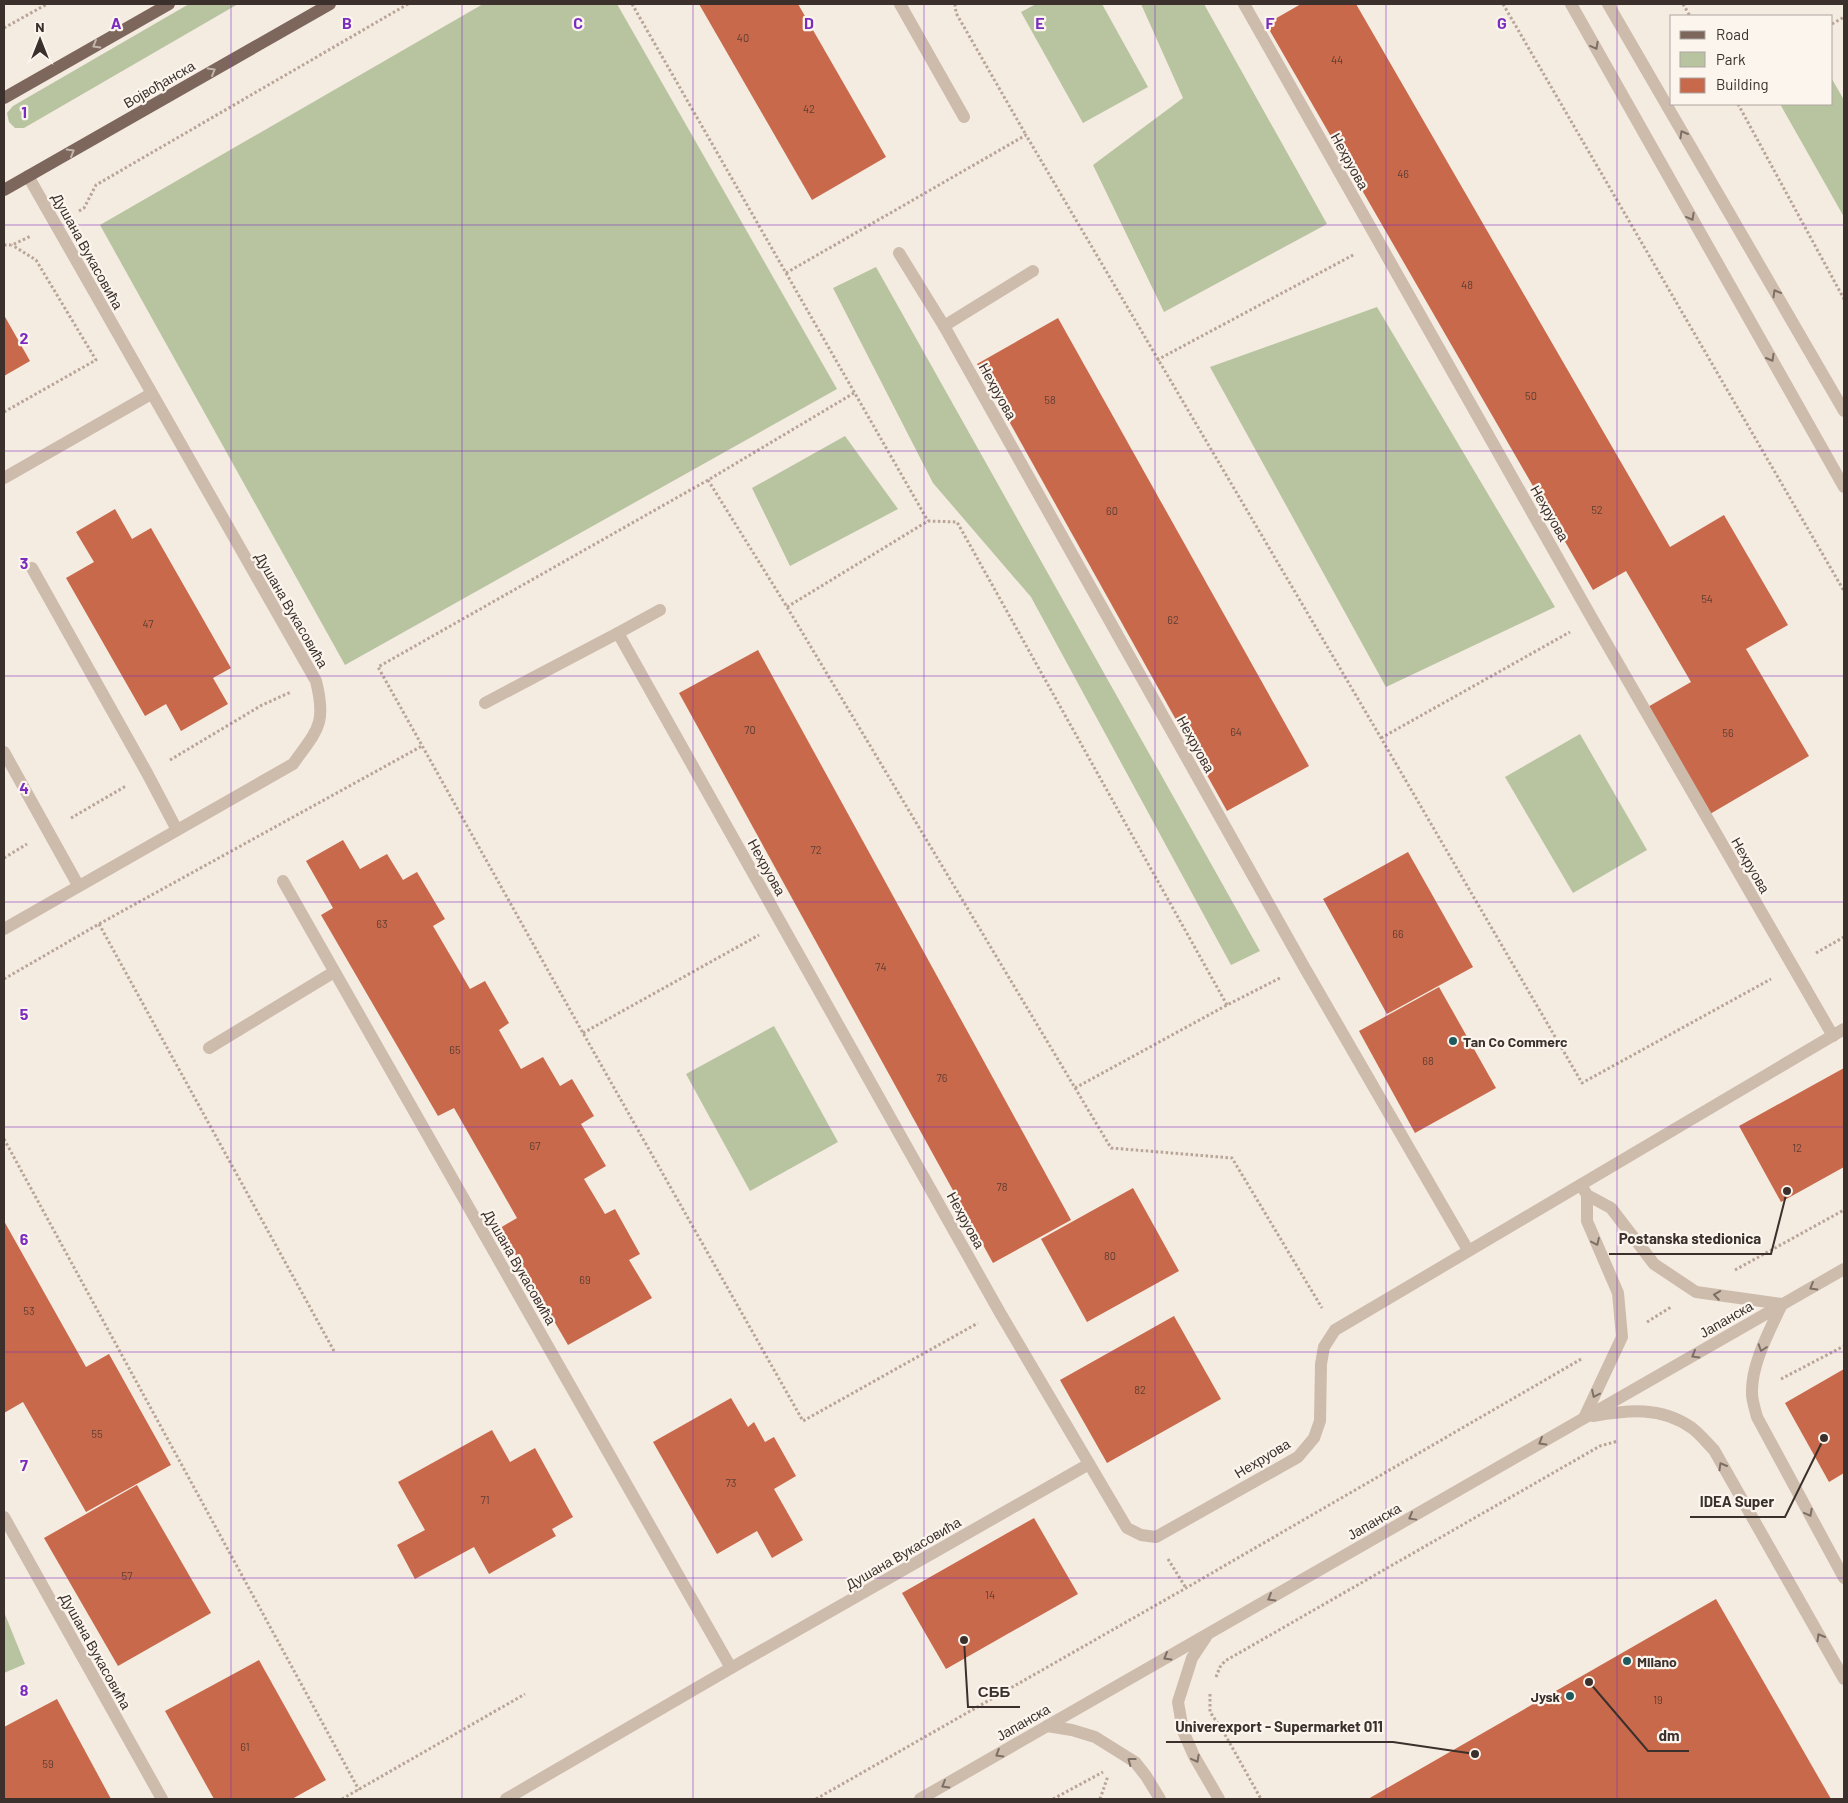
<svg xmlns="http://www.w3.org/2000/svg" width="1848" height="1803" font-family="Barlow,sans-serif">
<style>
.green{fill:#b8c4a0}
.building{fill:#c8694b}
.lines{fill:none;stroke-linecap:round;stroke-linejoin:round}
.path{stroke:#b9a596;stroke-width:3;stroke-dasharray:2.5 2.5;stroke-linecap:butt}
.minor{stroke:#cdbbac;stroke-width:12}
.major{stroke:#7d675c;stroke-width:12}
.oneway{stroke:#c2b5ac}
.oneway2{stroke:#7d6f65}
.grid{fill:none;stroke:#7b2cbf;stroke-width:1;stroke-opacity:0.55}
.poi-dot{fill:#1f5a5e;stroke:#fbf5ee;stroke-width:2}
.labels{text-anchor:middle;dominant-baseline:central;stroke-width:4.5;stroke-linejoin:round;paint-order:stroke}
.number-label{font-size:11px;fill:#5e3e33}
.street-label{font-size:14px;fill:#3b302b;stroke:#fbf5ee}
.poi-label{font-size:14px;font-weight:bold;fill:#3b302b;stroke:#fbf5ee;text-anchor:start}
.grid-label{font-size:16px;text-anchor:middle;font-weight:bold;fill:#7b2cbf;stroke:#fbf5ee;stroke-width:4.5;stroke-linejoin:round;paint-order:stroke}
.leader{fill:none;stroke:#3b302b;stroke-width:2}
.callout-dot{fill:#3b302b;stroke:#fbf5ee;stroke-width:2}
.callout-label{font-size:15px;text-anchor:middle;font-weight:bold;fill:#3b302b;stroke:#fbf5ee;stroke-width:4.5;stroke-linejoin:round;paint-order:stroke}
</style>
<rect width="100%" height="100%" fill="#f4ebe1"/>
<g class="green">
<path d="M 189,4 L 238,4 L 24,128 L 15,128 L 9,122 L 7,113 L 13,106 Z"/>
<path d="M 483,4 L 617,4 L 837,389 L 345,665 L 100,225 Z"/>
<path d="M 1036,4 L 1102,4 L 1148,87 L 1083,123 L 1021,12 Z"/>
<path d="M 1141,4 L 1204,4 L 1327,224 L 1164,312 L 1093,165 L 1183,98 Z"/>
<path d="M 1832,79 L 1844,100 L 1844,217 L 1780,104 L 1832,104 Z"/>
<path d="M 876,267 L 1260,951 L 1231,965 L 1031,597 L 933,483 L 833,288 Z"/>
<path d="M 1377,307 L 1555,607 L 1386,687 L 1210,367 Z"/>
<path d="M 845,436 L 898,509 L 790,566 L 752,488 Z"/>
<path d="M 1580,734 L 1647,850 L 1573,893 L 1505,777 Z"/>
<path d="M 774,1026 L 838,1142 L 750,1191 L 686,1074 Z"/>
<path d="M 4,1612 L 25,1664 L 4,1673 Z"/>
</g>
<g class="building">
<path d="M 699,4 L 798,4 L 886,157 L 812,200 Z"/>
<path d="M 1301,4 L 1356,4 L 1670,547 L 1724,515 L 1788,625 L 1746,649 L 1809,756 L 1710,814 L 1646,708 L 1691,682 L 1626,571 L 1593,590 L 1266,24 Z"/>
<path d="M 4,315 L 30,361 L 4,376 Z"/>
<path d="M 1058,318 L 1309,766 L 1227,811 L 977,364 Z"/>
<path d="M 115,509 L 132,539 L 151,528 L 231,668 L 213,678 L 228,704 L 181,731 L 166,704 L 145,716 L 66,578 L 94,562 L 76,532 Z"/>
<path d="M 758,650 L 1071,1220 L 993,1263 L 679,693 Z"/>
<path d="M 343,840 L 360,869 L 387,854 L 403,880 L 417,872 L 445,919 L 433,926 L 470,989 L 485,981 L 509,1023 L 499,1030 L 521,1069 L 543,1057 L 560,1086 L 572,1079 L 594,1116 L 581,1124 L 606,1166 L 584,1179 L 605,1214 L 615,1209 L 640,1254 L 629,1260 L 652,1298 L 568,1345 L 500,1228 L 517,1218 L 454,1108 L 438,1116 L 321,915 L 333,908 L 306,861 Z"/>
<path d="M 1408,852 L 1473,967 L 1387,1014 L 1323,899 Z"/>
<path d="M 1439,987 L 1496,1088 L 1415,1133 L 1359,1031 Z"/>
<path d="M 1844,1068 L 1844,1167 L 1781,1202 L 1739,1126 Z"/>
<path d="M 1133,1188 L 1179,1271 L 1087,1322 L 1041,1239 Z"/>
<path d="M 4,1221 L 86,1367 L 109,1354 L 171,1465 L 86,1512 L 23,1402 L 4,1413 Z"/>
<path d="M 1174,1316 L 1221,1399 L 1107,1463 L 1060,1380 Z"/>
<path d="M 1844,1369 L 1844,1473 L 1829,1482 L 1785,1403 Z"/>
<path d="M 731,1398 L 748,1427 L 754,1422 L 765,1442 L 774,1437 L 796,1476 L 774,1489 L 803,1540 L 772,1558 L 757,1531 L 717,1554 L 653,1442 Z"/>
<path d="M 492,1430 L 510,1462 L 535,1448 L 573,1517 L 552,1529 L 556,1536 L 489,1574 L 474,1547 L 415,1579 L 397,1545 L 425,1530 L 398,1482 Z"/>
<path d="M 137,1485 L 211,1613 L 118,1666 L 44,1538 Z"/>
<path d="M 1034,1518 L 1078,1594 L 946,1669 L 902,1593 Z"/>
<path d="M 1716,1599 L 1831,1799 L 1368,1799 Z"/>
<path d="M 259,1660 L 326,1780 L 292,1799 L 214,1799 L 165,1711 Z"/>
<path d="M 57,1699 L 111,1799 L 4,1799 L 4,1727 Z"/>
</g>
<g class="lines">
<g class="path">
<path d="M 632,4 L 928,521"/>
<path d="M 955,4 L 956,13 L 1026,135"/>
<path d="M 1503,4 L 1844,591"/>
<path d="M 1683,4 L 1690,16"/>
<path d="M 1832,24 L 1844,17"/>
<path d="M 4,28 L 47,4"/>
<path d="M 1738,104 L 1844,299"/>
<path d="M 79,211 L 84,208 L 96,185 L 408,4"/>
<path d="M 4,245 L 12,245 L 31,236"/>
<path d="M 786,273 L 1026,135 L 1381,738 L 1582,1083 L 1771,979"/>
<path d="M 1157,360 L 1355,254"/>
<path d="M 854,393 L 708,480 L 378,667 L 583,1033 L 803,1421 L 978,1323"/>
<path d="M 4,412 L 96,360 L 36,260 L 12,245"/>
<path d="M 708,480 L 787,607 L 1111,1148 L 1232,1158 L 1322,1308"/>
<path d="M 787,607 L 928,521 L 957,522 L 1227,1005"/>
<path d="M 1381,738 L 1570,632"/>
<path d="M 170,760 L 262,705 L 291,692"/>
<path d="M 71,818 L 126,786"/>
<path d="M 4,858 L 27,844"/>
<path d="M 99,924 L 334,1351"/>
<path d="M 1816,953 L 1844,937"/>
<path d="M 4,979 L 99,924 L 422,746"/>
<path d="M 583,1033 L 759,935"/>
<path d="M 1075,1088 L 1227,1005 L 1280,978"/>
<path d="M 4,1139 L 359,1790"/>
<path d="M 1735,1270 L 1844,1210"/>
<path d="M 1647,1322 L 1671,1307"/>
<path d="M 1781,1379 L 1844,1346"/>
<path d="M 1168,1559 L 1186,1588"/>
<path d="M 1216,1677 L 1220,1667 L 1225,1661 L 1600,1446 L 1618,1441"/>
<path d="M 1210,1694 L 1210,1712 L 1223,1731 L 1261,1799"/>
<path d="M 342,1799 L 525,1694"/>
<path d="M 816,1799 L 1186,1588 L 1583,1358"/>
<path d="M 1053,1799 L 1103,1772"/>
<path d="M 1100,1799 L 1108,1776"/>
</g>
<g class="minor">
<path d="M 900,4 L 964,117"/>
<path d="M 1244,4 L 1593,620 L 1833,1036"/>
<path d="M 1571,4 L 1844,487"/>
<path d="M 1608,4 L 1844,411"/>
<path d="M 899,253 L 944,326 L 1303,965 L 1468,1250"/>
<path d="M 944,326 L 1033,271"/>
<path d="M 4,478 L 151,394"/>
<path d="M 32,568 L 147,773 L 177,830"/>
<path d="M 618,633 L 660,610"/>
<path d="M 485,703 L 618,633 L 999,1311 L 1127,1528 L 1141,1535 L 1156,1537 L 1298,1457 L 1314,1438 L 1320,1421 L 1321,1364 L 1324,1347 L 1335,1330 L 1844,1029"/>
<path d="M 4,752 L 78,885"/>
<path d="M 283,881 L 731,1668"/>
<path d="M 4,929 L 293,764 C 317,730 327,725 316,681 L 28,176"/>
<path d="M 209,1048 L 334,972"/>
<path d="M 1581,1185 L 1587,1195 L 1611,1208 L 1654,1264 L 1696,1292 L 1782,1304"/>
<path d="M 1782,1304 C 1770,1330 1751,1364 1752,1393 C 1752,1401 1755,1409 1757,1417 L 1844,1578"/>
<path d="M 1593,1416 C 1628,1410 1661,1406 1692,1428 C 1700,1434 1707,1443 1714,1450 L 1844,1679"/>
<path d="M 1584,1418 L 1622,1337 L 1618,1293 L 1587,1221 L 1587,1195"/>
<path d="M 4,1517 L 162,1799"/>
<path d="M 1206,1637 L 1192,1658 L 1178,1702 L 1183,1731 L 1194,1756 L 1219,1799"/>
<path d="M 1047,1726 L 1072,1730 L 1095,1737 L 1135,1762 L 1146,1776 L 1160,1799"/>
<path d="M 506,1799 L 731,1668 L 1089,1464"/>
<path d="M 920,1799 L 1844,1269"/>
</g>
<g class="major">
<path d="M 4,98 L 169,4"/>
<path d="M 4,190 L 330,4"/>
</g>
</g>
<defs><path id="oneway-chevron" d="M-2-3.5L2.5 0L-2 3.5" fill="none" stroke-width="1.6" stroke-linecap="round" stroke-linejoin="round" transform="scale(1.25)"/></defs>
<g class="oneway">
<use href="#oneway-chevron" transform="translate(96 45) rotate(150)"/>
<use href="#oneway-chevron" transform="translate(212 71) rotate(-30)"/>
<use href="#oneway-chevron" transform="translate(71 152) rotate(-30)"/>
</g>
<g class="oneway2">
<use href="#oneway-chevron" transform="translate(1595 46) rotate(61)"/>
<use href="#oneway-chevron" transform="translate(1683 134) rotate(-120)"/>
<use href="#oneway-chevron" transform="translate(1691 217) rotate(61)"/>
<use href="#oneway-chevron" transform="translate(1776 293) rotate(-120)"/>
<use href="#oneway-chevron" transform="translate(1771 358) rotate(60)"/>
<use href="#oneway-chevron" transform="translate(1596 1242) rotate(65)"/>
<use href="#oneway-chevron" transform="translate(1813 1287) rotate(150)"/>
<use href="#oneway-chevron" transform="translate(1717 1295) rotate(-171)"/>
<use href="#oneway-chevron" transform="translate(1762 1348) rotate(108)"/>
<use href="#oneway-chevron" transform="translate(1695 1355) rotate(150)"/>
<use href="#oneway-chevron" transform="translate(1595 1394) rotate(115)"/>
<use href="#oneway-chevron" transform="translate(1542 1442) rotate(150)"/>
<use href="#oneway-chevron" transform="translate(1722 1466) rotate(-120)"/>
<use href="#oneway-chevron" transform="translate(1809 1513) rotate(62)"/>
<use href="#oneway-chevron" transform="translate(1412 1517) rotate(151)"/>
<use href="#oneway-chevron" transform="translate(1271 1598) rotate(150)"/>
<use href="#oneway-chevron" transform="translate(1820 1637) rotate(-120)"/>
<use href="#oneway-chevron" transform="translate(1167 1657) rotate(150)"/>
<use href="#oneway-chevron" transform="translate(999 1754) rotate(149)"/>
<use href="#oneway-chevron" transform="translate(1196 1759) rotate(62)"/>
<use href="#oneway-chevron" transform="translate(1131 1761) rotate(-143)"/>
<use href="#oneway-chevron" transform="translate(945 1785) rotate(150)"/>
</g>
<path class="grid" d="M 231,4 L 231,1799M 462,4 L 462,1799M 693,4 L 693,1799M 924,4 L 924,1799M 1155,4 L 1155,1799M 1386,4 L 1386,1799M 1617,4 L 1617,1799M 4,225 L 1844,225M 4,451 L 1844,451M 4,676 L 1844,676M 4,902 L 1844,902M 4,1127 L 1844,1127M 4,1352 L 1844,1352M 4,1578 L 1844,1578"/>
<g class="poi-dot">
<circle cx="1453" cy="1041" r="5"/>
<circle cx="1627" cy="1661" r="5"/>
<circle cx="1570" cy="1696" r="5"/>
</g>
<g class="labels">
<g class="number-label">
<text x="743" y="37">40</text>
<text x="1337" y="59">44</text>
<text x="809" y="108">42</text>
<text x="1403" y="173">46</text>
<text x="1467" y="284">48</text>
<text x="1531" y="395">50</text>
<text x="1050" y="399">58</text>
<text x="1597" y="509">52</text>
<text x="1112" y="510">60</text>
<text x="1707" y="598">54</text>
<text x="1173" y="619">62</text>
<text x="148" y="623">47</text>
<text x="750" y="729">70</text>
<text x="1236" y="731">64</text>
<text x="1728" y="732">56</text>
<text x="816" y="849">72</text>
<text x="382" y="923">63</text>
<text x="1398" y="933">66</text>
<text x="881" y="966">74</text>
<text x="455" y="1049">65</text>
<text x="1428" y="1060">68</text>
<text x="942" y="1077">76</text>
<text x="535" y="1145">67</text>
<text x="1797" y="1147">12</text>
<text x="1002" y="1186">78</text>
<text x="1110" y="1255">80</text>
<text x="585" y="1279">69</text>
<text x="29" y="1310">53</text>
<text x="1140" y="1389">82</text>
<text x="97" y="1433">55</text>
<text x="731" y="1482">73</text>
<text x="485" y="1499">71</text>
<text x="127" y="1575">57</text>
<text x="990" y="1594">14</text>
<text x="1658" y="1699">19</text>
<text x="245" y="1746">61</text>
<text x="48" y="1763">59</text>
</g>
<g class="street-label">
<text transform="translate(159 84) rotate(-30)">Војвођанска</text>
<text transform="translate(1350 161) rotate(61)">Нехруова</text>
<text transform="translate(88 251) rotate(61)">Душана Вукасовића</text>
<text transform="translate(998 391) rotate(61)">Нехруова</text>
<text transform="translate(1550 513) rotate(60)">Нехруова</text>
<text transform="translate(292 610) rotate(60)">Душана Вукасовића</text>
<text transform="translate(1196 744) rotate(61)">Нехруова</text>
<text transform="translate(1751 865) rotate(60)">Нехруова</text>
<text transform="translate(767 867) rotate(61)">Нехруова</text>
<text transform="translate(966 1220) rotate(61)">Нехруова</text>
<text transform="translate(520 1267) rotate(60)">Душана Вукасовића</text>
<text transform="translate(1726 1319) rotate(-30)">Јапанска</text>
<text transform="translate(1262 1458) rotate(-31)">Нехруова</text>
<text transform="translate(1374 1521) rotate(-30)">Јапанска</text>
<text transform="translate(903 1553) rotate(-30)">Душана Вукасовића</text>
<text transform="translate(96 1651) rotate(61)">Душана Вукасовића</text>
<text transform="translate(1023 1722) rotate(-30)">Јапанска</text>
</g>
<g class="poi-label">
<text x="1463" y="1041">Tan Co Commerc</text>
<text x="1637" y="1661">Milano</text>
<text x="1560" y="1696" text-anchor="end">Jysk</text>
</g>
</g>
<g class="grid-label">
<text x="116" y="29">A</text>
<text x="347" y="29">B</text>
<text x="578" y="29">C</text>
<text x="809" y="29">D</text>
<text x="1040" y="29">E</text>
<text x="1270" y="29">F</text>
<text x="1502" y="29">G</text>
<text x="24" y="118">1</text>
<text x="24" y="344">2</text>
<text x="24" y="569">3</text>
<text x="24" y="794">4</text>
<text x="24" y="1020">5</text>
<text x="24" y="1245">6</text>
<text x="24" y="1471">7</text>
<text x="24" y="1696">8</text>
</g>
<path class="leader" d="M1787 1191L1771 1254H1609M1824 1438L1785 1517H1690M964 1640L968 1707H1020M1475 1754L1393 1742H1166M1589 1682L1648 1751H1689"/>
<g class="callout-dot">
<circle cx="1787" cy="1191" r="5"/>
<circle cx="1824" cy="1438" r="5"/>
<circle cx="964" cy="1640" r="5"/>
<circle cx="1475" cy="1754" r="5"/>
<circle cx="1589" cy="1682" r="5"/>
</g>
<g class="callout-label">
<text x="1690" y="1244">Postanska stedionica</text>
<text x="1737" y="1507">IDEA Super</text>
<text x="994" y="1697">СББ</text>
<text x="1279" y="1732">Univerexport - Supermarket 011</text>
<text x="1669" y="1741">dm</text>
</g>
<rect width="1848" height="1803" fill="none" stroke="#3b302b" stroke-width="10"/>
<rect x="1670" y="15" width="162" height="90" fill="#fbf5ee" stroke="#aea6a0"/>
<rect x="1680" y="31" width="25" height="8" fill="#7d675c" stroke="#aea6a0"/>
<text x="1716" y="40" font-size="15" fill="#3b302b">Road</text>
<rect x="1680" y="52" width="25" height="15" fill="#b8c4a0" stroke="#aea6a0"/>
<text x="1716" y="65" font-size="15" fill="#3b302b">Park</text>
<rect x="1680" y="78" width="25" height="15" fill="#c8694b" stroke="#aea6a0"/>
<text x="1716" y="90" font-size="15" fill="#3b302b">Building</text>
<g transform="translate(40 40)" stroke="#fbf5ee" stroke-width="4" paint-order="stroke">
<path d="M0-4L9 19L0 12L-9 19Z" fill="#3b302b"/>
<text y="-8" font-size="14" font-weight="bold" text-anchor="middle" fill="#3b302b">N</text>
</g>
</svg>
